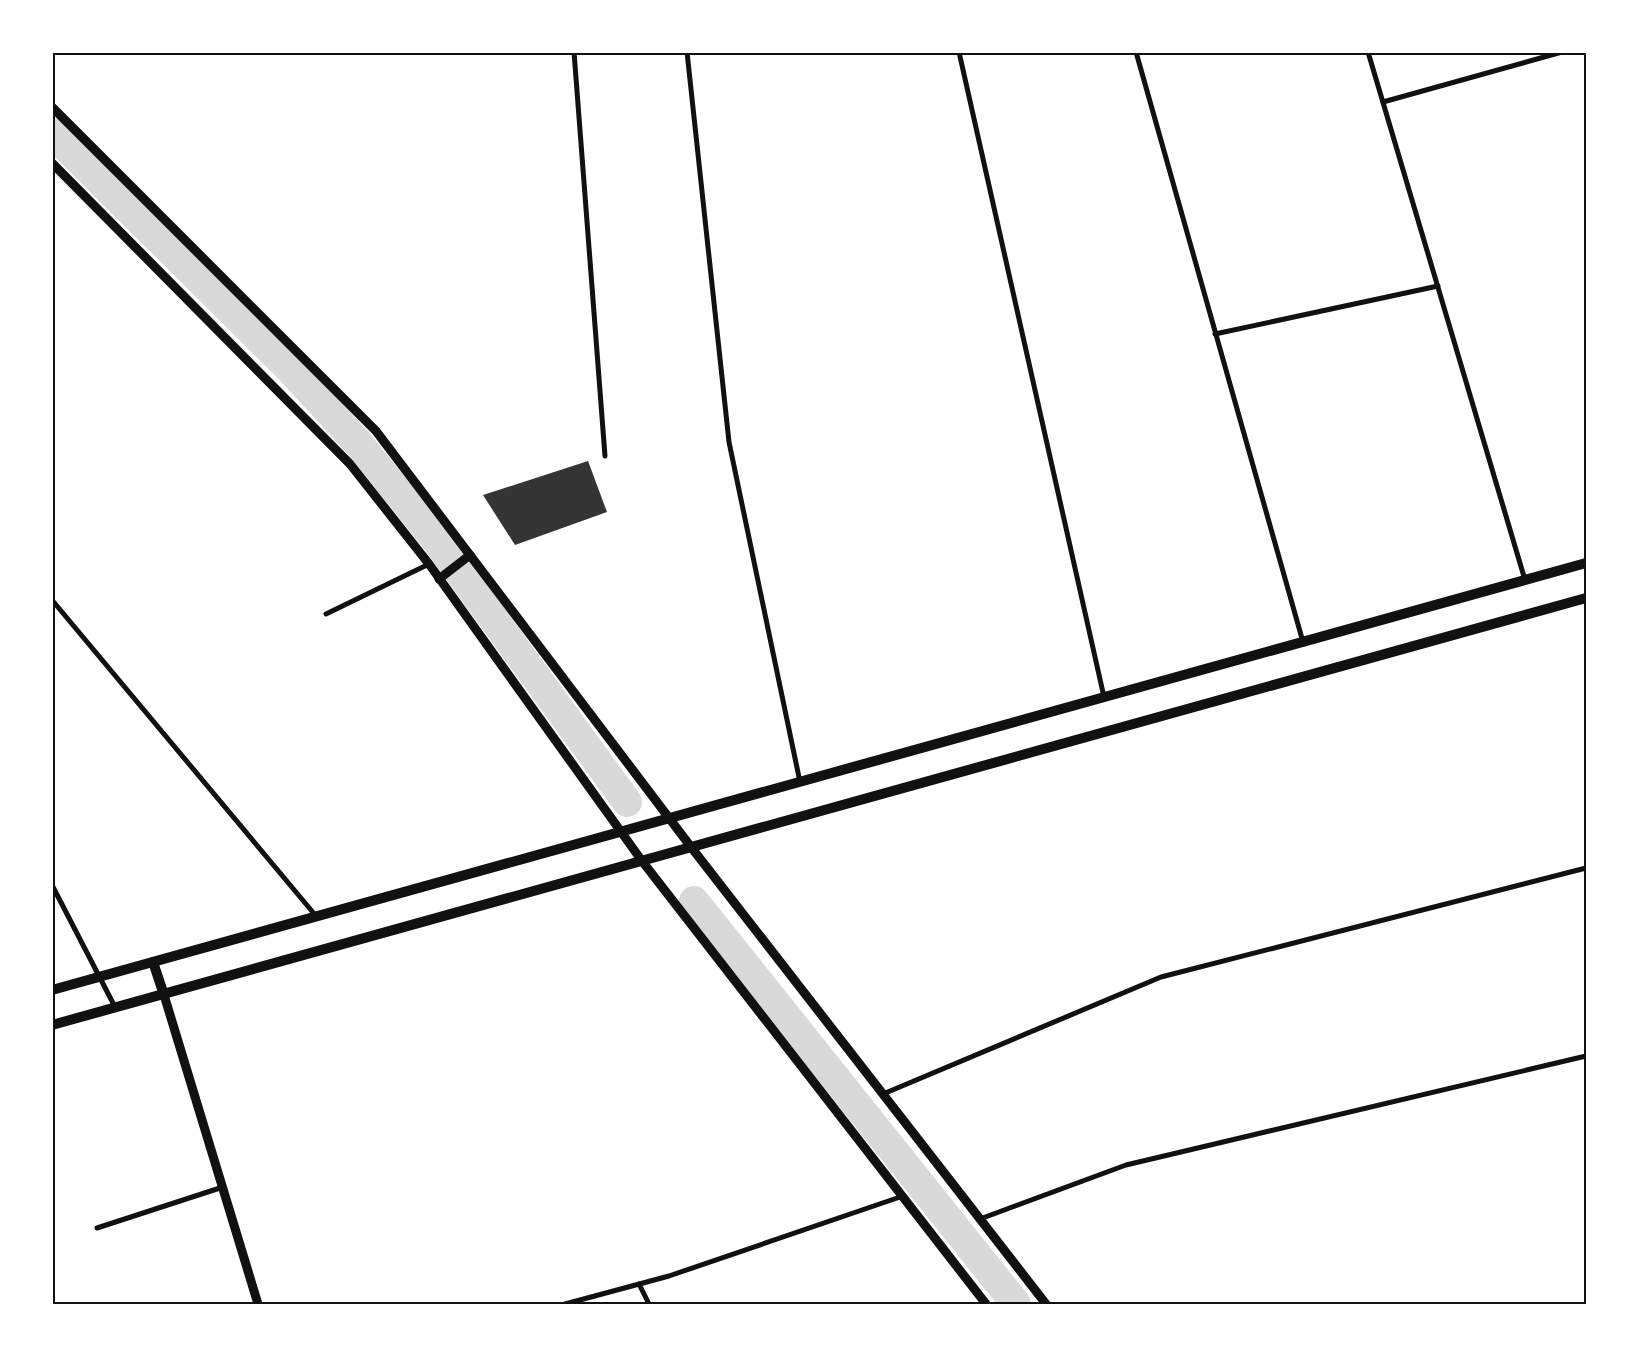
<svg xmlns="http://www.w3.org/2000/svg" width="1639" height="1357" font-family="'Varela Round',sans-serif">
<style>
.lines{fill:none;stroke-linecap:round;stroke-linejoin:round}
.canal{stroke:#d9d9d9;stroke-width:30}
.building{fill:#353535}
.minor{stroke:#111;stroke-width:5}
.tertiary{stroke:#111;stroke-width:9}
.secondary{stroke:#111;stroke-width:10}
.neatline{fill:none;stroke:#111;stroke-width:2}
</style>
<rect width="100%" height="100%" fill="#fff"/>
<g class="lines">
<g class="canal">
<path d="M 52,133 L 288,367 L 360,445 L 436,540 L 627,802"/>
<path d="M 694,901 L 1016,1304"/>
</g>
</g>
<path class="building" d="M 588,461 L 607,512 L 515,545 L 483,495 Z"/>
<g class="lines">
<g class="minor">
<path d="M 574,52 L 605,456"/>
<path d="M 687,52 L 729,442 L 800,782"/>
<path d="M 959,52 L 1104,697"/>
<path d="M 1136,52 L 1303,642"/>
<path d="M 1368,52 L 1525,580"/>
<path d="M 1383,102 L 1562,52"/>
<path d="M 1215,334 L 1438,286"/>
<path d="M 52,600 L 316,916"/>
<path d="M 326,614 L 429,564"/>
<path d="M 52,885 L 115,1007"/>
<path d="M 883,1094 L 1161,977 L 1586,868"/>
<path d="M 980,1219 L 1126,1165 L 1586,1056"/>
<path d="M 97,1228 L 223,1187"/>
<path d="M 639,1284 L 649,1304"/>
<path d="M 565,1304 L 669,1276 L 903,1196"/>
</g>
<g class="tertiary">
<path d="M 52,107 L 376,431 L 691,847 L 1046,1304"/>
<path d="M 52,163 L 350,464 L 429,564 L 642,861 L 986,1304"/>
<path d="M 439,579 L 470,555"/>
<path d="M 164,995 L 258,1304"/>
</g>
<g class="secondary">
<path d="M 153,962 L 164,995"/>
<path d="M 52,990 L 1586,563"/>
<path d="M 52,1025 L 1586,598"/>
</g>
</g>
<rect width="1639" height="1357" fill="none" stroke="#ffffff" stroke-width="108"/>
<rect x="54" y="54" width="1531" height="1249" class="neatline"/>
</svg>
